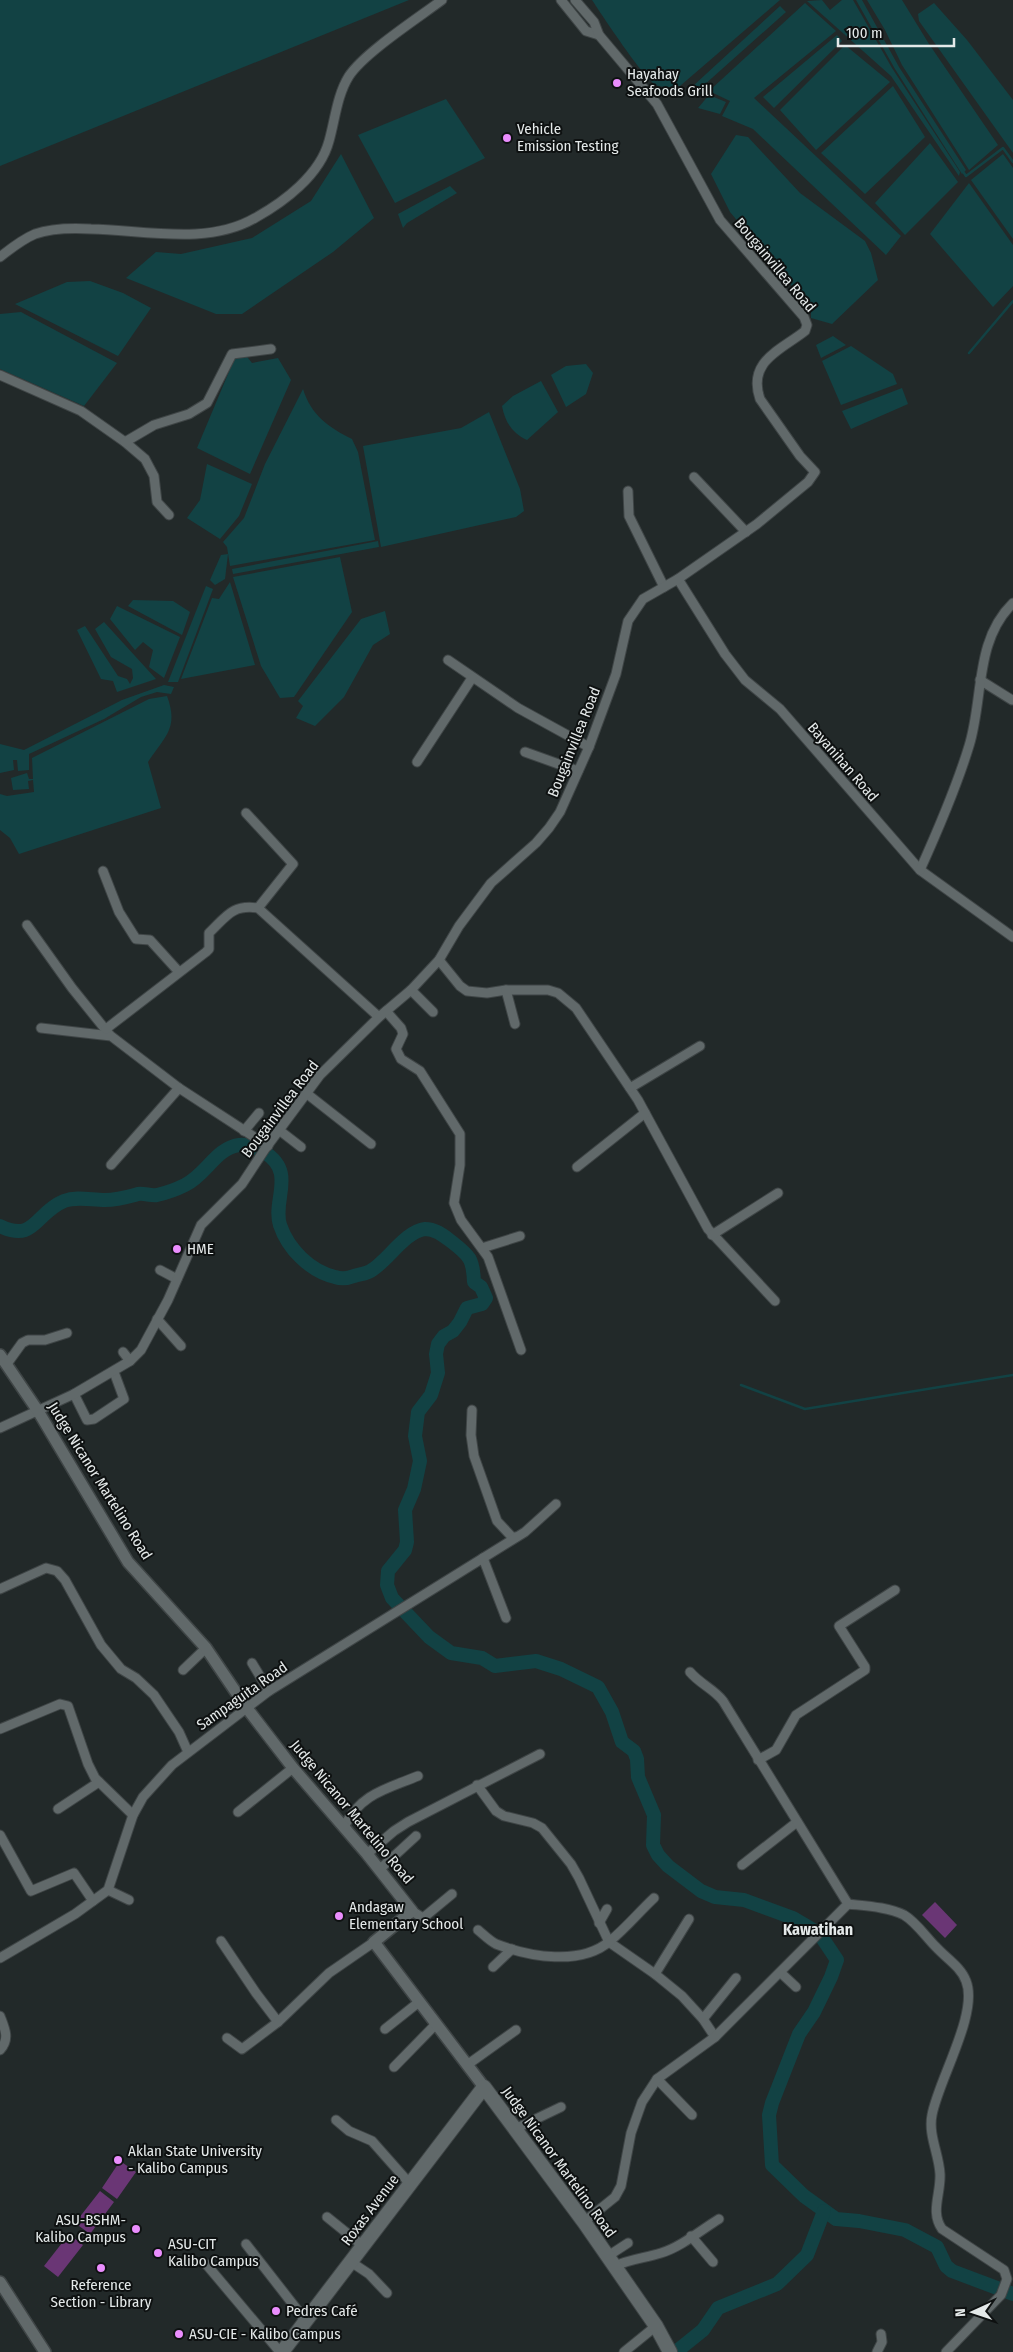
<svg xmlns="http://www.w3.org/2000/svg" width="1013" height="2352" font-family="'Fira Sans Condensed',sans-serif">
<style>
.green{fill:#6a3675}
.water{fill:#124244}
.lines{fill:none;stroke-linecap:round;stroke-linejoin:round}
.stream{stroke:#124244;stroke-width:2.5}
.river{stroke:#124244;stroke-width:14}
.minor-casing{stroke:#3f4546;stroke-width:11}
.tertiary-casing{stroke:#3f4546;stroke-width:14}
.secondary-casing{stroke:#3f4546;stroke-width:16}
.minor{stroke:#61696a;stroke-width:9}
.tertiary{stroke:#61696a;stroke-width:11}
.secondary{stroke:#61696a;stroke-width:14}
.poi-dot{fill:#ea8dfd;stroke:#0e1111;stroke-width:2}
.labels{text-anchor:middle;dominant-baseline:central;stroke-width:4;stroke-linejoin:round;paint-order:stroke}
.poi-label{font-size:15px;fill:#e4e9e9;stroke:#0e1111;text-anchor:start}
.street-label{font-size:15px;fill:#e4e9e9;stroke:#0e1111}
.neighbourhood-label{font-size:16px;font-weight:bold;fill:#e4e9e9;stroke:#0e1111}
</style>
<rect width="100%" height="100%" fill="#222929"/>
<g class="green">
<path d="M 935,1902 L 957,1925 L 945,1938 L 922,1915 Z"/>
<path d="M 120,2161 L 136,2172 L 117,2199 L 102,2188 Z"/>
<path d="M 100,2191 L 114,2202 L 90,2234 L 75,2223 Z"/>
<path d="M 69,2234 L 83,2245 L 58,2277 L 44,2266 Z"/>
</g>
<g class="water">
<path d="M 0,0 L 409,0 L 0,166 Z"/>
<path d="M 592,0 L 780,0 L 680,86 C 673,87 662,88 656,85 C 644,79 602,15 592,0 Z"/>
<path d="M 822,0 L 830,10 L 842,0 L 853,0 L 892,68 L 960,172 L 959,176 L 891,76 L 807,1 Z"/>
<path d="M 856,0 L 862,0 L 899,67 L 966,170 L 962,174 L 895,69 Z"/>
<path d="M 867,0 L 902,0 L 929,44 L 998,145 L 969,170 L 902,65 L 885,30 Z"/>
<path d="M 805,3 L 836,31 L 754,98 L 901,236 L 886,255 L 753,129 L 722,116 L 730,101 L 709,91 Z"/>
<path d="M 934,3 L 967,40 L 1013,100 L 1013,153 L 919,21 L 918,14 Z"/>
<path d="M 780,6 L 786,12 L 703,86 L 707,93 L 701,95 L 693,86 Z"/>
<path d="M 837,35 L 842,41 L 774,108 L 763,97 Z"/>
<path d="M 845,45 L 890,82 L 816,150 L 780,110 Z"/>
<path d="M 893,86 L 925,137 L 865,194 L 821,153 Z"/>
<path d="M 709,95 L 726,102 L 720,114 L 698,108 Z"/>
<path d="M 446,99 L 485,158 L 395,203 L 358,135 Z"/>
<path d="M 736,135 L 748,137 L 800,193 L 865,241 L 871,253 L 878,280 L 832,324 L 811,318 L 811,304 L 801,297 L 730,212 L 711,174 Z"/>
<path d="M 930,143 L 958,182 L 905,235 L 875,203 Z"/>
<path d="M 341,154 L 374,218 L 333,252 L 242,314 L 216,314 L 126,278 L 156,252 L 181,254 L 252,238 L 311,201 Z"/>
<path d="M 1003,154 L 1013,168 L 1013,239 L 971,180 Z"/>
<path d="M 969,183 L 1013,245 L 1013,286 L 993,307 L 930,234 Z"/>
<path d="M 450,186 L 457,193 L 407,223 L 403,228 L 398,214 Z"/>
<path d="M 90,281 L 123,293 L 151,308 L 118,356 L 15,304 L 67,282 Z"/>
<path d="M 21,312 L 117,363 L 84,406 L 0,369 L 0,314 Z"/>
<path d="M 833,336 L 846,345 L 821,358 L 816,345 Z"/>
<path d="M 851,346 L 893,374 L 897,384 L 841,405 L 822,361 Z"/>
<path d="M 244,353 L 252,363 L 278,358 L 291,380 L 250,474 L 197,448 L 236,355 Z"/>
<path d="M 586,364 L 593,373 L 586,394 L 566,407 L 551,375 L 566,366 Z"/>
<path d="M 541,381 L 558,412 L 527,440 C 512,433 505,422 502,406 L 513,396 Z"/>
<path d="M 902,388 L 908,404 L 851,429 L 842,411 Z"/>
<path d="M 303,389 C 311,415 328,427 352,439 L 358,452 L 375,540 L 230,566 L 227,547 L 223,542 L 244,518 L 265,464 Z"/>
<path d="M 489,412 L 520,489 L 524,511 L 516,517 L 381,547 L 363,446 L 461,428 Z"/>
<path d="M 207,464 L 252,484 L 239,516 L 220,539 L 187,518 L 200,500 Z"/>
<path d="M 378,541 L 379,547 L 233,574 L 232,569 Z"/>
<path d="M 228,554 L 225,579 L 215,585 L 210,580 L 221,555 Z"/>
<path d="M 340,557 L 352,612 L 294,697 L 280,698 L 261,666 L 233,577 Z"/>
<path d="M 230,582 L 255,665 L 181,679 L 212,598 L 219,599 Z"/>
<path d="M 206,586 L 213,589 L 178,682 L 168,682 Z"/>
<path d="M 133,600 L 173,601 L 190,612 L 182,635 L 128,606 Z"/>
<path d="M 117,606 L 180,637 L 164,678 L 149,667 L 153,650 L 143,642 L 135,650 L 110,619 Z"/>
<path d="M 385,611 L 390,634 L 373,645 L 344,697 L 315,726 L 296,718 L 303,706 L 298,701 L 361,619 Z"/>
<path d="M 104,622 L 156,679 L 117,692 L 113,681 L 101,679 L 77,630 L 85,626 L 118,676 L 127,679 L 130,684 L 133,678 L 132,669 L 111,657 L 95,629 Z"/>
<path d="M 164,685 L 174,687 L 171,694 L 157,692 L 141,697 L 104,719 L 29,754 L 29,770 L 18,771 L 17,760 L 13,760 L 14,770 L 0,773 L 0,744 L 24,750 L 122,700 Z"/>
<path d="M 167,696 C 179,728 165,736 148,762 L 161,808 L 19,854 L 10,838 L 0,830 L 0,794 L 7,796 L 34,792 L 33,780 L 28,781 L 29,789 L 13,790 L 11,778 L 27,773 L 29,779 L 33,779 L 32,758 L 149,699 Z"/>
</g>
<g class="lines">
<g class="stream">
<path d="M 962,170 L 966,176 L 1003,148 L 1013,162"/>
<path d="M 969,353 L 1013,301"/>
<path d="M 741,1385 L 805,1409 L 1013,1375"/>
</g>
<g class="river">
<path d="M 0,1226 C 35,1243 35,1213 64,1201 C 77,1196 91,1200 105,1200 C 117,1200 127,1197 138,1194 C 144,1193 151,1196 157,1195 C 166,1193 177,1189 185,1185 C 206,1175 216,1148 239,1145 C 249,1144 256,1148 264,1152 C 297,1172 272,1200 280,1225 C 288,1249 310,1271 335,1277 C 341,1279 349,1278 354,1276 C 360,1274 367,1274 372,1270 C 388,1260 406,1231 425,1229 C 436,1229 444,1236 452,1242 C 470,1256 473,1259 474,1282 L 481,1287 L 486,1298 L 482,1304 L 467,1308 L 460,1322 L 453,1331 L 444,1336 L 438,1344 L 436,1354 L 438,1373 L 431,1395 L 418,1412 L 415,1436 L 420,1461 L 414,1489 L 405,1510 L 407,1542 L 405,1550 L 388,1571 L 387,1585 L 392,1598 L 429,1637 L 451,1653 L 482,1658 L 495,1666 L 536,1661 L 561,1669 L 598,1687 L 612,1712 L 622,1742 L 634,1751 L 637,1759 L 638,1777 L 654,1815 L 653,1845 L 658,1855 L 668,1866 L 701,1891 L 715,1897 L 744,1900 L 793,1918 L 815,1931"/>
<path d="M 821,1936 L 837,1960 L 831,1977 L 814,2012 L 799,2034 L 772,2103 L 769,2115 L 772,2165 L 804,2196 L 836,2219 L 859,2221 L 905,2230 L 937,2247 L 946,2266 L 952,2271 L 1013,2294"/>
<path d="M 677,2351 L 703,2330 L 718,2308 L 777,2284 L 807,2255 L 824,2211"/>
</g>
<defs>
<g id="minor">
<path d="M 561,0 L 586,31 L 599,35"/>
<path d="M 0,257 C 10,249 23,239 35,234 C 52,228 73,228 91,229 C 143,230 207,246 255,218 C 284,202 320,175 329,141 C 335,120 337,95 349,76 C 364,53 418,18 442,0"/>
<path d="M 0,375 L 81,411 L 125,442 L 145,459 L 154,476 L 157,502 L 169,515"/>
<path d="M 125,442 L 154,425 L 189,414 L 207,403 L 232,354 L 271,349"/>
<path d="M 694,477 L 746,532"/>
<path d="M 628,491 L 629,516 L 664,587"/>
<path d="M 678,579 L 725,654 L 745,680 L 780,709 L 920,870 L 1013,937"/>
<path d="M 448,660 L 518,708 L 589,747"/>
<path d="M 980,680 L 1012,700"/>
<path d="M 525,752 L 578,771"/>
<path d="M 417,762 L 472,678"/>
<path d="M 246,813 L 293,864 L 258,908"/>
<path d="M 920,870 C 938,830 956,789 969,746 C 984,698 974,641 1013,603"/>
<path d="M 103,871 L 119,912 L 136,939 L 150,940 L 179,972"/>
<path d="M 27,925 L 72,988 L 109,1034"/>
<path d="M 439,960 L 460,986 L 467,991 L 487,993 L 506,990 L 548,990 L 558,993 L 576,1008 L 638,1100 L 708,1229 L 775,1301"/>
<path d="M 411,990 L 433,1012"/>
<path d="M 506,990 L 515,1024"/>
<path d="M 386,1011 L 401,1028 L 403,1034 L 396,1049 L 401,1059 L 420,1071 L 460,1134 L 460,1165 L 454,1203 L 461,1220 L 488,1257 L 521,1350"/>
<path d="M 41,1028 L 111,1036 L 179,1088 L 268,1146"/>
<path d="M 106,1029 L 206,952 L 209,949 L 209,933 C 226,917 232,904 258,908 L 379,1017"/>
<path d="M 630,1088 L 700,1046"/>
<path d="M 306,1093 L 371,1144"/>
<path d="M 279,1130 L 301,1147"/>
<path d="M 244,1131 L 259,1113"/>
<path d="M 111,1165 L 179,1088"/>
<path d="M 577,1167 L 645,1113"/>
<path d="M 712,1235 L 778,1193"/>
<path d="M 482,1248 L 520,1236"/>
<path d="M 160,1270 L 177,1279"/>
<path d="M 157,1319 L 181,1346"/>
<path d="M 123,1352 L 130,1361"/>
<path d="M 5,1362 L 9,1361 L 22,1343 L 28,1340 L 45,1340 L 67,1333"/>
<path d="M 74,1394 L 87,1420 L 94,1419 L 124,1399 L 114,1372"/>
<path d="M 472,1410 L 471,1435 L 474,1456 L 497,1521 L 512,1537 L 516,1537"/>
<path d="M 0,1428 L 74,1394 L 130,1361 L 141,1350 L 168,1300 L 201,1225 L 242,1184 L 265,1149 L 320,1075 L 379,1017 L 411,990 L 439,960 L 459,926 L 491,883 L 536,843 L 549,828 L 560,812 L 589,747 L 616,674 L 628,621 L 643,599 L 678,579 L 757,524 L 808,482 L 815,472 L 800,456 L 760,399 C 747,361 781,350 805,331 L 807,325 L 804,317 L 720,220 L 657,104 L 599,35 L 594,22 L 575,0"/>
<path d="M 483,1558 L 506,1618"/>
<path d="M 0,1589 L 46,1568 L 57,1571 L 65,1580 L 101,1645 L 121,1669 L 136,1678 L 154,1695 L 179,1732 L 188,1752"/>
<path d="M 252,1663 L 269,1691"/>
<path d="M 183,1670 L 206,1648"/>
<path d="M 0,1729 L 60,1704 L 68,1706 L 88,1764 L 95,1778 L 133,1815"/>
<path d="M 758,1760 L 776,1750 L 796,1715 L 865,1670 L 865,1667 L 839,1626 L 895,1590"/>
<path d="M 477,1785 L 496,1811 L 504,1816 L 533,1823 L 542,1828 L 571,1864 L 579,1878 L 609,1942 L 655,1974 L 682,1996 L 703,2019 L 715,2037"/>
<path d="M 58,1809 L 99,1782"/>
<path d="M 238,1812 L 293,1768"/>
<path d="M 344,1827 C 360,1794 386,1789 418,1776"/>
<path d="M 0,1835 L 31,1891 L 74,1873 L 93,1901"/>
<path d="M 367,1854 L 394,1831 L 408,1822 L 540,1754"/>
<path d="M 742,1865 L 797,1822"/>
<path d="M 380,1869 L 416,1836"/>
<path d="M 108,1890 L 129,1900"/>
<path d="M 848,1904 C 866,1906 888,1907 904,1915 C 916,1922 926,1937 936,1947 C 946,1958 961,1967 966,1981 C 979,2013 938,2081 932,2115 C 928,2135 939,2154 940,2174 C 941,2194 930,2212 942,2229 L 1004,2270 L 1007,2279 L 1001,2295 L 946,2352"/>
<path d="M 412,1911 L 423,1918 L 452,1894"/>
<path d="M 599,1923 L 607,1909"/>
<path d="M 478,1930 C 484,1935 490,1941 496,1944 C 530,1957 581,1966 610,1941 C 626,1928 639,1912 654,1898"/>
<path d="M 221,1941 L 256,1993 L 278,2022"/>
<path d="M 0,1958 L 75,1914 L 108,1890 L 133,1815 L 143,1797 L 172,1765 L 269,1691 L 525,1532 L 556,1504"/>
<path d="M 493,1967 L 512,1949"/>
<path d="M 781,1973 L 796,1987"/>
<path d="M 655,1974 L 689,1919"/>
<path d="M 0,2016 C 5,2029 10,2039 0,2050"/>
<path d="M 703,2019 L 736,1978"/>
<path d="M 385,2029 L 419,2002"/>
<path d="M 227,2038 L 242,2049 L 278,2022 L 329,1973 L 374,1942"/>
<path d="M 467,2065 L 516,2030"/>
<path d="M 394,2067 L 436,2024"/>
<path d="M 657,2079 L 692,2115"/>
<path d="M 336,2120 L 349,2131 L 372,2141 L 410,2184"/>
<path d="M 515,2129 L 561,2107"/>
<path d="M 327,2217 L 363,2246"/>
<path d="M 584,2222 L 615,2197 L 621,2186 L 631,2133 L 642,2102 L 657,2079 L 715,2037 L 848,1904 L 723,1701 C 714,1689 700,1684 690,1672"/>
<path d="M 691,2236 L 713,2262"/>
<path d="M 246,2244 L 306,2321"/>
<path d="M 608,2256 L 628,2243"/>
<path d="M 351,2262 L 369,2274 L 387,2293"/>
<path d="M 206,2264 L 280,2352"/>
<path d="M 615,2266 C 630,2259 645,2258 661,2253 C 681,2247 701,2230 719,2219"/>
<path d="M 624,2352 L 656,2326"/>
<path d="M 877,2352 L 882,2342 L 881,2334"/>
</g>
<g id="tertiary">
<path d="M 0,1355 L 38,1411 L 128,1562 L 206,1648 L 246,1707 L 293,1768 L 367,1854 L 412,1911 L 374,1942 L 484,2087"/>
<path d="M 0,2282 L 45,2352"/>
</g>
<path id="secondary" d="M 282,2352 L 484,2087 L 584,2222 L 656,2326 L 670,2352"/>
</defs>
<use href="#minor" class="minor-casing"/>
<use href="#tertiary" class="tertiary-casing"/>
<use href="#secondary" class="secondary-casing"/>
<use href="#minor" class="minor"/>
<use href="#tertiary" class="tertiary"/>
<use href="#secondary" class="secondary"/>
</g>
<g class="poi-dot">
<circle cx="617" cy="83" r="5"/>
<circle cx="507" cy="138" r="5"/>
<circle cx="177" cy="1249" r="5"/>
<circle cx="339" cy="1916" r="5"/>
<circle cx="118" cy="2160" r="5"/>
<circle cx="136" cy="2229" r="5"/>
<circle cx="158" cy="2253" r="5"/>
<circle cx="101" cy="2268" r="5"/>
<circle cx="276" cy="2311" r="5"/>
<circle cx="179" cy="2334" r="5"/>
</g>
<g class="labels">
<g class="poi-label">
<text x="627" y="74">Hayahay<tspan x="627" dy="17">Seafoods Grill</tspan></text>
<text x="517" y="129">Vehicle<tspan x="517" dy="17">Emission Testing</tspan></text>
<text x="187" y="1249">HME</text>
<text x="349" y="1907">Andagaw<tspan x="349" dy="17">Elementary School</tspan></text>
<text x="128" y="2151">Aklan State University<tspan x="128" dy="17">- Kalibo Campus</tspan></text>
<text x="126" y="2220" text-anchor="end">ASU-BSHM-<tspan x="126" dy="17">Kalibo Campus</tspan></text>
<text x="168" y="2244">ASU-CIT<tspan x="168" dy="17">Kalibo Campus</tspan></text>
<text x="101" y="2285" text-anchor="middle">Reference<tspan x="101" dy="17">Section - Library</tspan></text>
<text x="286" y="2311">Pedres Café</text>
<text x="189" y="2334">ASU-CIE - Kalibo Campus</text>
</g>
<g class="street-label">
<text transform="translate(775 265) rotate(50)">Bougainvillea Road</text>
<text transform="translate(574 742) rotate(-68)">Bougainvillea Road</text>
<text transform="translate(843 762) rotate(49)">Bayanihan Road</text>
<text transform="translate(280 1109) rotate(-53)">Bougainvillea Road</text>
<text transform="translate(100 1481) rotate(58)">Judge Nicanor Martelino Road</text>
<text transform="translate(242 1696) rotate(-35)">Sampaguita Road</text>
<text transform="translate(352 1812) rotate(50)">Judge Nicanor Martelino Road</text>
<text transform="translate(559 2162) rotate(54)">Judge Nicanor Martelino Road</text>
<text transform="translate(370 2210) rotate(-53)">Roxas Avenue</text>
</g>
<g class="neighbourhood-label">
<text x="818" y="1929">Kawatihan</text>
</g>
</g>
<g transform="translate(973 2312) rotate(267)" stroke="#0e1111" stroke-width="4" paint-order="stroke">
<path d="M0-4L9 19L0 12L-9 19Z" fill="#e4e9e9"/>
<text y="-8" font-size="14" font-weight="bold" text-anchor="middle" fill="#e4e9e9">N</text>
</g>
<path d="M838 38v8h116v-8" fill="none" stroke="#e4e9e9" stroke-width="2.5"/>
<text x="846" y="38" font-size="15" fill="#e4e9e9" stroke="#0e1111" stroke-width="4" paint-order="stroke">100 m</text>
</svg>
